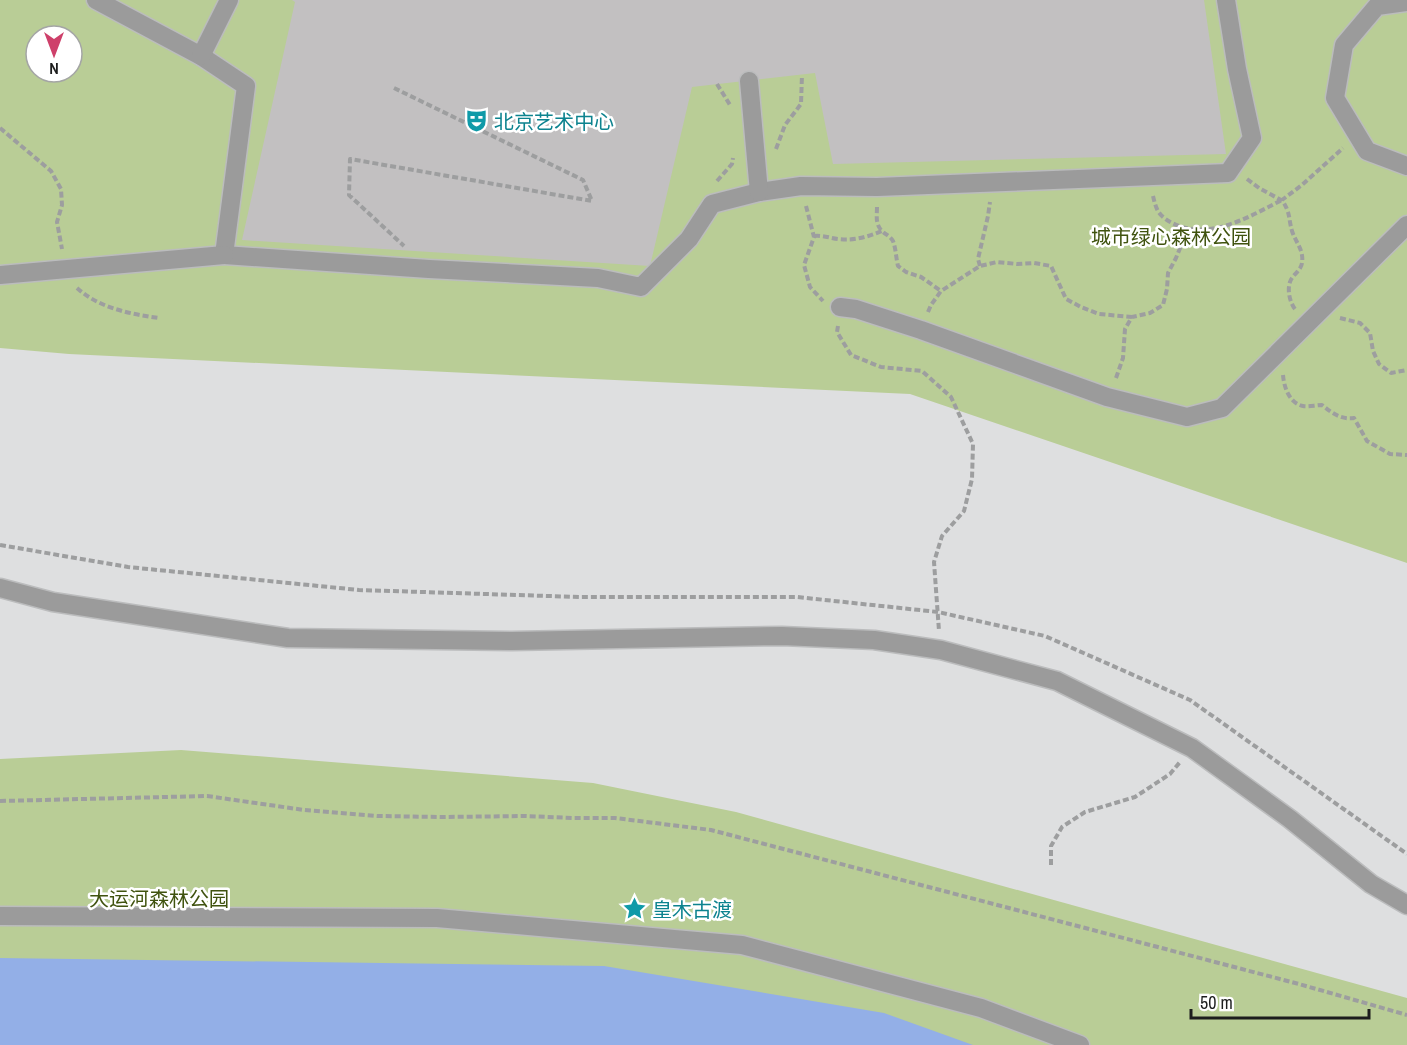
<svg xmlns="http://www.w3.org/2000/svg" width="1407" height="1045" font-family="'Archivo Narrow','Noto Sans SC',sans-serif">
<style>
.green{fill:#b9cd96;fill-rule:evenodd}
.water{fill:#93afe7}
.building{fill:#c2c0c1}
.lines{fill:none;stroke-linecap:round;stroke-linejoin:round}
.minor-casing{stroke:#bbbcbd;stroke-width:21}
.path{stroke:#9d9e9f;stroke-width:4;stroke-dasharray:6 3;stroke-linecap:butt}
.minor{stroke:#9b9b9b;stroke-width:18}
.labels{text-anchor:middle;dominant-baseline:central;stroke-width:5;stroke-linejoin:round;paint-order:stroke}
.culture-label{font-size:20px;fill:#0d838f;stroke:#fff;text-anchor:start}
.park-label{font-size:20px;fill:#40530f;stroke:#fff}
</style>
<rect width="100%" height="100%" fill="#dedfe0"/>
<g class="green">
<path d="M 0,0 L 1407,0 L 1407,563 L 910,394 L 69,354 L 0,348 ZM 36,36 L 72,36 L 72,72 L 36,72 Z"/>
<path d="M 181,750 L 593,783 L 736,812 L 1407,998 L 1407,1045 L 0,1045 L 0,759 Z"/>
</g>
<path class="water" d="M 0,958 L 604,966 L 884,1013 L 973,1045 L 0,1045 Z"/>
<path class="building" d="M 292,0 L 1204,0 L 1226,154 L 833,164 L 815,73 L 692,87 L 650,266 L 242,240 L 295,2 Z"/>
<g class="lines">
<defs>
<g id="minor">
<path d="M 96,0 L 201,56 L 246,86 L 224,255 L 429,269 L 598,278 L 641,287 L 689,239 L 712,204 L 759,192 L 801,186 L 877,187 L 1228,173 L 1252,138 L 1237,69 L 1226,0"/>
<path d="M 1407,2 L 1377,6 L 1344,45 L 1335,98 L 1367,151 L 1407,166"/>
<path d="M 201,56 L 229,0"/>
<path d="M 749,81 L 759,192"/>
<path d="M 0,275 L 224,255"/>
<path d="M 840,307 L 856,309 L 921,330 L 1107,397 L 1187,417 L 1222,408 L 1407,225"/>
<path d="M 0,588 L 53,602 L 288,638 L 512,641 L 782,636 L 874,640 L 941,650 L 1057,681 L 1192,748 L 1290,819 L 1371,884 L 1407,905"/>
<path d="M 0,916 L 437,918 L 742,945 L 981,1008 L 1080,1045"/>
</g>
</defs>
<use href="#minor" class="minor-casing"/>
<g class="path">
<path d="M 717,84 L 730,105"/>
<path d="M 394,88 L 583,180 L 592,201 L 350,159 L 349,195 L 404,246"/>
<path d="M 0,128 L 51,171 L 61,189 L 62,205 L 57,222 L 62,249"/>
<path d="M 776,149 L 785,125 L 801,104 L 802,75"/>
<path d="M 1247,179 L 1259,188 L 1281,200"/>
<path d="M 717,181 L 732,164 L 733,158"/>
<path d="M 1153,196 C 1154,200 1155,205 1157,209 C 1160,217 1171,223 1179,226 C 1216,238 1250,216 1282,200"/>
<path d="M 806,206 L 814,237 L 804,265 L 810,287 L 823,301"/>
<path d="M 877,207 C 877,216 875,224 882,231 C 886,235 890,236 893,241 C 896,249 896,258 898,266 L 906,272 L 921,277 L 941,291"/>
<path d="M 814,236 C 822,235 830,238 838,239 C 854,241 867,237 882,231"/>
<path d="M 980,266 L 978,259 L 988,216 L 990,202"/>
<path d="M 77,288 C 99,308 130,314 159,318"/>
<path d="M 1295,309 C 1290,303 1287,290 1290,282 C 1292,275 1301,271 1302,263 C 1304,250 1296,243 1292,231 C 1288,217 1291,214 1282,200 L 1302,185 L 1343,148"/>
<path d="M 928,312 L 931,305 L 941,291 L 980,266 L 997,262 L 1017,264 L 1034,263 L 1051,266 L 1066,299 L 1081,307 L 1099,314 L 1132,317"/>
<path d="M 1340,318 L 1360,323 L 1370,333 L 1373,351 L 1379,364 L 1391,373 L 1407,370"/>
<path d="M 838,326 L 837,332 L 851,355 L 881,367 L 922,371 L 951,397 L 973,444 L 972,479 L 964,511 L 942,536 L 934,562 L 939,631"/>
<path d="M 1283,375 C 1284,387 1289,403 1303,406 C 1308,407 1316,405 1322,405 C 1332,413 1341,420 1354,418 L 1367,441 L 1390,454 L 1407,455"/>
<path d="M 1116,378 L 1123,358 L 1125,329 L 1132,317 L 1150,313 L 1163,305 L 1167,289 L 1168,273 L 1176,258 L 1188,229"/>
<path d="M 0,545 L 128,567 L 359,590 L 580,597 L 797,597 L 938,612 L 1045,636 L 1190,700 L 1407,854"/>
<path d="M 0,801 L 207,796 L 304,810 L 378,816 L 442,817 L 525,816 L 574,818 L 615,818 L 711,830 L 1299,984 L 1407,1015"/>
<path d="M 1051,865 L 1051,846 L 1062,827 L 1085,812 L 1135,797 L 1170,774 L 1180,762"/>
</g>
<use href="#minor" class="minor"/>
</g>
<defs>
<symbol id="theatre-bare" viewBox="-9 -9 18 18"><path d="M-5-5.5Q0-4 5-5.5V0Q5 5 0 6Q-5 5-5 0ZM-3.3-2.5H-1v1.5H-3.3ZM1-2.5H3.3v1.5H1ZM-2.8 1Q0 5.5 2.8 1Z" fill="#0f9aa8" stroke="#fff" stroke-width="2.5" paint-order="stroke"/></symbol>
<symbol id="sight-bare" viewBox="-9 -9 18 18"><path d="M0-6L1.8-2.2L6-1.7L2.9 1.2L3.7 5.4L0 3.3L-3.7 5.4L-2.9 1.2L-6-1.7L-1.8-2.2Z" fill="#0f9aa8" stroke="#fff" stroke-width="2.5" paint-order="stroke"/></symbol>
</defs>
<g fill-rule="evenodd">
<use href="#theatre-bare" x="460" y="104" width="33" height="33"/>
<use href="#sight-bare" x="618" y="892" width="33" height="33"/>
</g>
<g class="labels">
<g class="culture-label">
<text x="494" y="121">北京艺术中心</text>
<text x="652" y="909">皇木古渡</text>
</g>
<g class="park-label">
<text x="1171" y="236">城市绿心森林公园</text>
<text x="159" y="898">大运河森林公园</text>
</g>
</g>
<g transform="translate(54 54) rotate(180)"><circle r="28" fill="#ffffff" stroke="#a4a5a5" stroke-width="1.5"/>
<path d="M0-4.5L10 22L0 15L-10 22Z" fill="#ce406a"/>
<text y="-9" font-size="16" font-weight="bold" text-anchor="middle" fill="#1c1d1d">N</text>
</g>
<path d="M1191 1009v9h178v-9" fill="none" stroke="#1c1d1d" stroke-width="3"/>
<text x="1200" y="1009" font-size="18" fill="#1c1d1d" stroke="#ffffff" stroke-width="4.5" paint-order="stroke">50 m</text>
</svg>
